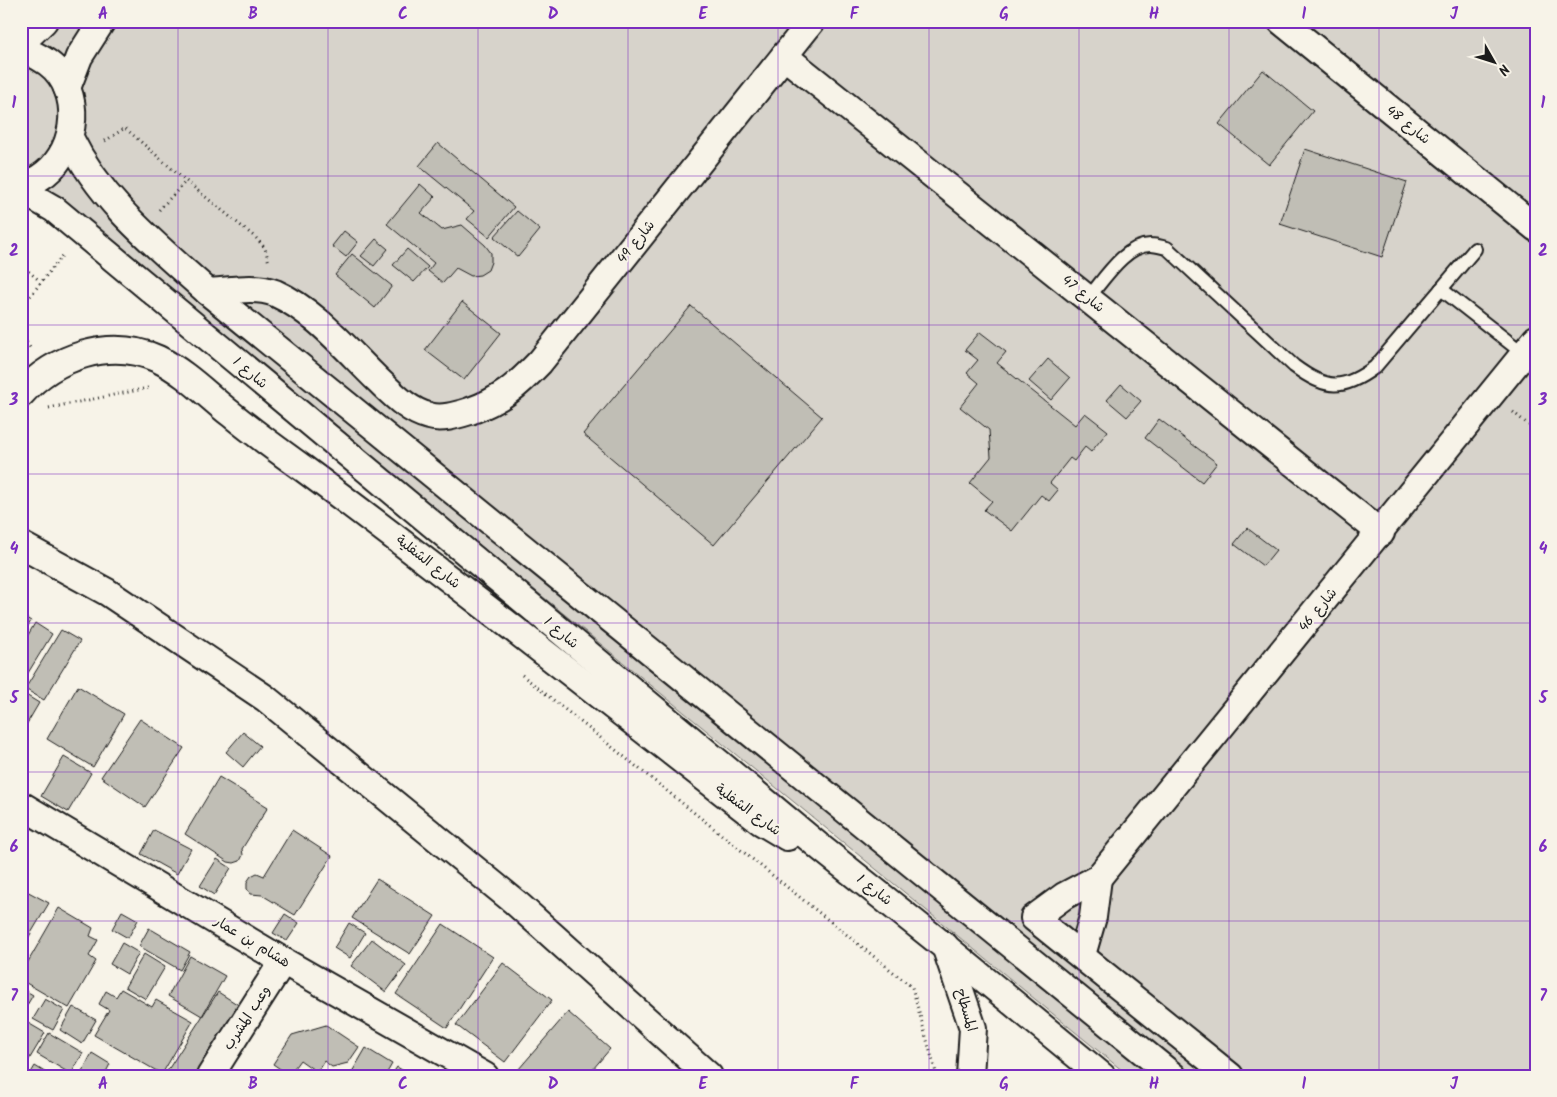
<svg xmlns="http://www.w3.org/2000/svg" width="1557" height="1097" font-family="Kalam,'Playpen Sans Arabic',sans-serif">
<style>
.green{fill:#d7d3cb;stroke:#7a7874}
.building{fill:#c0beb5;stroke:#1c1c1c}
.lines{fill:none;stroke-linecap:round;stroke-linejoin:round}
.service-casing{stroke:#1c1c1c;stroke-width:16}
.minor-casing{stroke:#1c1c1c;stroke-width:30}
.path{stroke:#1c1c1c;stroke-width:3;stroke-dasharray:1 4;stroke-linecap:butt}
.service{stroke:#f7f3e8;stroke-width:12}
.minor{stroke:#f7f3e8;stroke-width:26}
.grid{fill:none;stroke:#7b2cbf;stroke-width:1;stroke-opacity:0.55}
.labels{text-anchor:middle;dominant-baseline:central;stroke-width:4;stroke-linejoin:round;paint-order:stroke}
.street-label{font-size:14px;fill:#1c1c1c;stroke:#f7f3e8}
.neatline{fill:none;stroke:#7b2cbf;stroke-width:2}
.grid-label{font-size:16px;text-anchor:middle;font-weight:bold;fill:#7b2cbf}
</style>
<rect width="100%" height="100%" fill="#f7f3e8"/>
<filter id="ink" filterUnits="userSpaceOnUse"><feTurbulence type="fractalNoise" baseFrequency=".02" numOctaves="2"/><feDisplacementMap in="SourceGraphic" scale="10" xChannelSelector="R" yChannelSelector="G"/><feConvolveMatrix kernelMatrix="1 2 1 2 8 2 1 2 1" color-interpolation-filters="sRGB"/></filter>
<g filter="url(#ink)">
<path class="green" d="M 21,21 L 1536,21 L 1536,1076 L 1129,1076 L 21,170 Z"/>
<g class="building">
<path d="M 1263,70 L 1313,111 L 1269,165 L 1219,124 Z"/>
<path d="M 438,143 L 514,207 L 489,237 L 467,219 L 474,211 L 419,166 Z"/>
<path d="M 1305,149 L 1407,182 L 1382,257 L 1280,224 Z"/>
<path d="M 420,184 L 435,197 L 421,213 L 442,230 L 462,225 L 485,245 L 491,253 L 491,262 L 488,270 L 480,275 L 471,276 L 456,268 L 443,283 L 428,271 L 434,263 L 387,224 Z"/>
<path d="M 517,211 L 540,230 L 518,257 L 494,237 Z"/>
<path d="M 344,231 L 358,242 L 346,257 L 332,246 Z"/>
<path d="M 376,239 L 388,249 L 374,266 L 361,256 Z"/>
<path d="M 407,249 L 428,267 L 414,282 L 393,265 Z"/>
<path d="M 352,254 L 392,286 L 375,308 L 335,275 Z"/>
<path d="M 462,302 L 501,333 L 464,380 L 425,350 Z"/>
<path d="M 691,306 L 822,417 L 714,545 L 583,434 Z"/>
<path d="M 980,332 L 1006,352 L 997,363 L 1075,425 L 1085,413 L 1108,431 L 1091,452 L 1085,447 L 1074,461 L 1070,458 L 1050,483 L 1058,490 L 1049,501 L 1041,495 L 1012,531 L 984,510 L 992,501 L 970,483 L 991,457 L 989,430 L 960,407 L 979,383 L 967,373 L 978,360 L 965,350 Z"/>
<path d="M 1048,359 L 1070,378 L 1051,400 L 1029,381 Z"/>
<path d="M 1121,384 L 1141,401 L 1127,417 L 1107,400 Z"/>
<path d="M 1159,419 L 1217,463 L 1202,482 L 1145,438 Z"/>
<path d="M 1247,528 L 1276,550 L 1263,566 L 1234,544 Z"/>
<path d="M 21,615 L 31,621 L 23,634 L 21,633 Z"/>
<path d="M 35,623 L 52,634 L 23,681 L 21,647 Z"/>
<path d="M 61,630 L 80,641 L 44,700 L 25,689 Z"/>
<path d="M 78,686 L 124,714 L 93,767 L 47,739 Z"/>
<path d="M 21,692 L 39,703 L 22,732 L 21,732 Z"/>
<path d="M 140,719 L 184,748 L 145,807 L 101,777 Z"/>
<path d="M 243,732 L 260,746 L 243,767 L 226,752 Z"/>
<path d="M 64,757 L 91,773 L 68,812 L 41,796 Z"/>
<path d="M 219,777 L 268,807 L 242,849 L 243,855 L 240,861 L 234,863 L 228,862 L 185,834 Z"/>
<path d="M 154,830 L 191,849 L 177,874 L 141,854 Z"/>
<path d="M 292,830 L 332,856 L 295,915 L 262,895 L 251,894 L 247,889 L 247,882 L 251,876 L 257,873 L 264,876 Z"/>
<path d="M 217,859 L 231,868 L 214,895 L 200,886 Z"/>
<path d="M 377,879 L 435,916 L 410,954 L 352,918 Z"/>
<path d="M 21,888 L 49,903 L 21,950 Z"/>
<path d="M 59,908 L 93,928 L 90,936 L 98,940 L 89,956 L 96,961 L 69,1008 L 21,980 L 21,974 Z"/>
<path d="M 122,911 L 138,920 L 128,938 L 112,929 Z"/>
<path d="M 285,914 L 299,923 L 287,941 L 273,933 Z"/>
<path d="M 349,923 L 365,933 L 350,958 L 334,948 Z"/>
<path d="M 443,924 L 493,957 L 447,1028 L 396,994 Z"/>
<path d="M 149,928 L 190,952 L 180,970 L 139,946 Z"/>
<path d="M 372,939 L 406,965 L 386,992 L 351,966 Z"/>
<path d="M 122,943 L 139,953 L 127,974 L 110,964 Z"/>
<path d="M 144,954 L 165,967 L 146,999 L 125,987 Z"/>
<path d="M 190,956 L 225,976 L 202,1016 L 168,996 Z"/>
<path d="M 503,963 L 552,1000 L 505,1062 L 456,1025 Z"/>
<path d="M 21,988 L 33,995 L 21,1015 Z"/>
<path d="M 121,989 L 152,1007 L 156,1000 L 193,1021 L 162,1074 L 94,1035 L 109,1010 L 99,1004 L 106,991 L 116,997 Z"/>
<path d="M 218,992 L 248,1011 L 206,1076 L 164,1076 Z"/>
<path d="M 45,999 L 64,1010 L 53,1030 L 33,1019 Z"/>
<path d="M 73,1007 L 96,1020 L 82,1044 L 60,1030 Z"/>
<path d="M 568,1012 L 610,1049 L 587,1076 L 525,1076 L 518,1070 Z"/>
<path d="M 23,1020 L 45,1033 L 21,1073 L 21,1023 Z"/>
<path d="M 326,1025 L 359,1047 L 348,1063 L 332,1067 L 324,1061 L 317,1072 L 300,1060 L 289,1075 L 273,1064 L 292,1035 Z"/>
<path d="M 49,1033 L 83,1053 L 71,1074 L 37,1054 Z"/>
<path d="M 366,1048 L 392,1064 L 385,1076 L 358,1076 L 352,1072 Z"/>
<path d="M 92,1053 L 110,1064 L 104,1076 L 80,1076 Z"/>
<path d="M 35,1066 L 51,1076 L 29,1076 Z"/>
<path d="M 397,1067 L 412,1076 L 391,1076 Z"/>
</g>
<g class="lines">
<defs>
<g id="service">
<path d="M 1441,289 L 1524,354"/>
<path d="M 1088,298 C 1103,281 1125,244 1151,245 C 1156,245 1162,247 1167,248 L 1294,366 C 1326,390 1343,391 1375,367 L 1475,249"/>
</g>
<g id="minor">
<path d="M 1281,21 L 1536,228"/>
<path d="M 21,43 L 44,21"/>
<path d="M 21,49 C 33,54 45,59 55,69 C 84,100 75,156 39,178 C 34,181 27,183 21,185"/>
<path d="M 784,56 L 1381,533"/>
<path d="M 67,88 L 79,57 L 102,21"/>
<path d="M 70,138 C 101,202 156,245 208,292 L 1173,1076"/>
<path d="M 21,190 L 54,209 L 821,848 L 944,946 L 1102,1076"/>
<path d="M 208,292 C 228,291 256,285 275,293 C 315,311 346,349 377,379 C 392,393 408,411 429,416 C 442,420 457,415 470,411 C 501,400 517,386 540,362 L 812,21"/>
<path d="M 21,394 C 54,357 110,337 158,359 C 185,372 208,396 231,414 C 254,433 279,451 304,469 C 458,583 608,703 760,821 L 787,837"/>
<path d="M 21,545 L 107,592 L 265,698 L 515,902 L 709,1076"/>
<path d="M 21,805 L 283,961 L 485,1076"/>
<path d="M 945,946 L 973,1028 L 970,1076"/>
<path d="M 1082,955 L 1093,917 L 1098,878"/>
<path d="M 210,1076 L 283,961"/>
<path d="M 1230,1076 L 1034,918 L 1064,896 L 1098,878 L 1536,339"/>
</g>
</defs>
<use href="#service" class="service-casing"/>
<use href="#minor" class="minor-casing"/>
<g class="path">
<path d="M 105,141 L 125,128 L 186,181 L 256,238 L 265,248 L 269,263"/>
<path d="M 159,210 L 186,181"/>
<path d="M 21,265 L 40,281"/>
<path d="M 21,308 L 64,253"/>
<path d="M 21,334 L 31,349"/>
<path d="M 49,408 L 148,388"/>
<path d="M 1513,412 L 1536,431"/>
<path d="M 522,675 L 912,987 L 937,1076"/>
</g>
<use href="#service" class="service"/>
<use href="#minor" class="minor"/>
</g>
</g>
<path class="grid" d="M 178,21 L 178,1076M 328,21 L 328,1076M 478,21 L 478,1076M 628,21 L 628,1076M 778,21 L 778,1076M 929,21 L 929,1076M 1079,21 L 1079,1076M 1229,21 L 1229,1076M 1379,21 L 1379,1076M 21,176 L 1536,176M 21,325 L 1536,325M 21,474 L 1536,474M 21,623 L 1536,623M 21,772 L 1536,772M 21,921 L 1536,921"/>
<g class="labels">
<g class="street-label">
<text transform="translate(1408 125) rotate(39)">شارع 48</text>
<text transform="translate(636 242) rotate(-51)">شارع 49</text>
<text transform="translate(1083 294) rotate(39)">شارع 47</text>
<text transform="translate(250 373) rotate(40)">شارع 1</text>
<text transform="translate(428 562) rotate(38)">شارع الشفلية</text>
<text transform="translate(1318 610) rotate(-51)">شارع 46</text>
<text transform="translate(561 633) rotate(40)">شارع 1</text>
<text transform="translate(748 810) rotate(36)">شارع الشفلية</text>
<text transform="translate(874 890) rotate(38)">شارع 1</text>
<text transform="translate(252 942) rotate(31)">هشام بن عمار</text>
<text transform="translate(966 1010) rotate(74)">المسطاح</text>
<text transform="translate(247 1018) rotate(-57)">وعب المشرب</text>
</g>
</g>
<rect width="1557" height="1097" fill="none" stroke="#f7f3e8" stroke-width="55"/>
<g transform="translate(1494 62) rotate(129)" stroke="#f7f3e8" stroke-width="4" paint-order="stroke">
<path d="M0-4L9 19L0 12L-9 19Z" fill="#1c1c1c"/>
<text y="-8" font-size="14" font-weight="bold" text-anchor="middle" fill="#1c1c1c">N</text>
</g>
<rect x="28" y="28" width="1502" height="1042" class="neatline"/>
<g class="grid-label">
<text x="103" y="19">A</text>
<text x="253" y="19">B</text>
<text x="403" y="19">C</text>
<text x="553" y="19">D</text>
<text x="703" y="19">E</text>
<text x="854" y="19">F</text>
<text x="1004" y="19">G</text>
<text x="1154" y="19">H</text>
<text x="1304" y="19">I</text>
<text x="1454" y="19">J</text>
<text x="14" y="108">1</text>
<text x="1543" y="108">1</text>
<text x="14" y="256">2</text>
<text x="1543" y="256">2</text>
<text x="14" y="405">3</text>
<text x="1543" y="405">3</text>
<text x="14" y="554">4</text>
<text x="1543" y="554">4</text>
<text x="14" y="703">5</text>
<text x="1543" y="703">5</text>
<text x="14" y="852">6</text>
<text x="1543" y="852">6</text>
<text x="14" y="1001">7</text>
<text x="1543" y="1001">7</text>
<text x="103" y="1089">A</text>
<text x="253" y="1089">B</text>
<text x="403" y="1089">C</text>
<text x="553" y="1089">D</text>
<text x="703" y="1089">E</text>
<text x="854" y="1089">F</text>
<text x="1004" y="1089">G</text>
<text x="1154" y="1089">H</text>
<text x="1304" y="1089">I</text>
<text x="1454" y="1089">J</text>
</g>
</svg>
